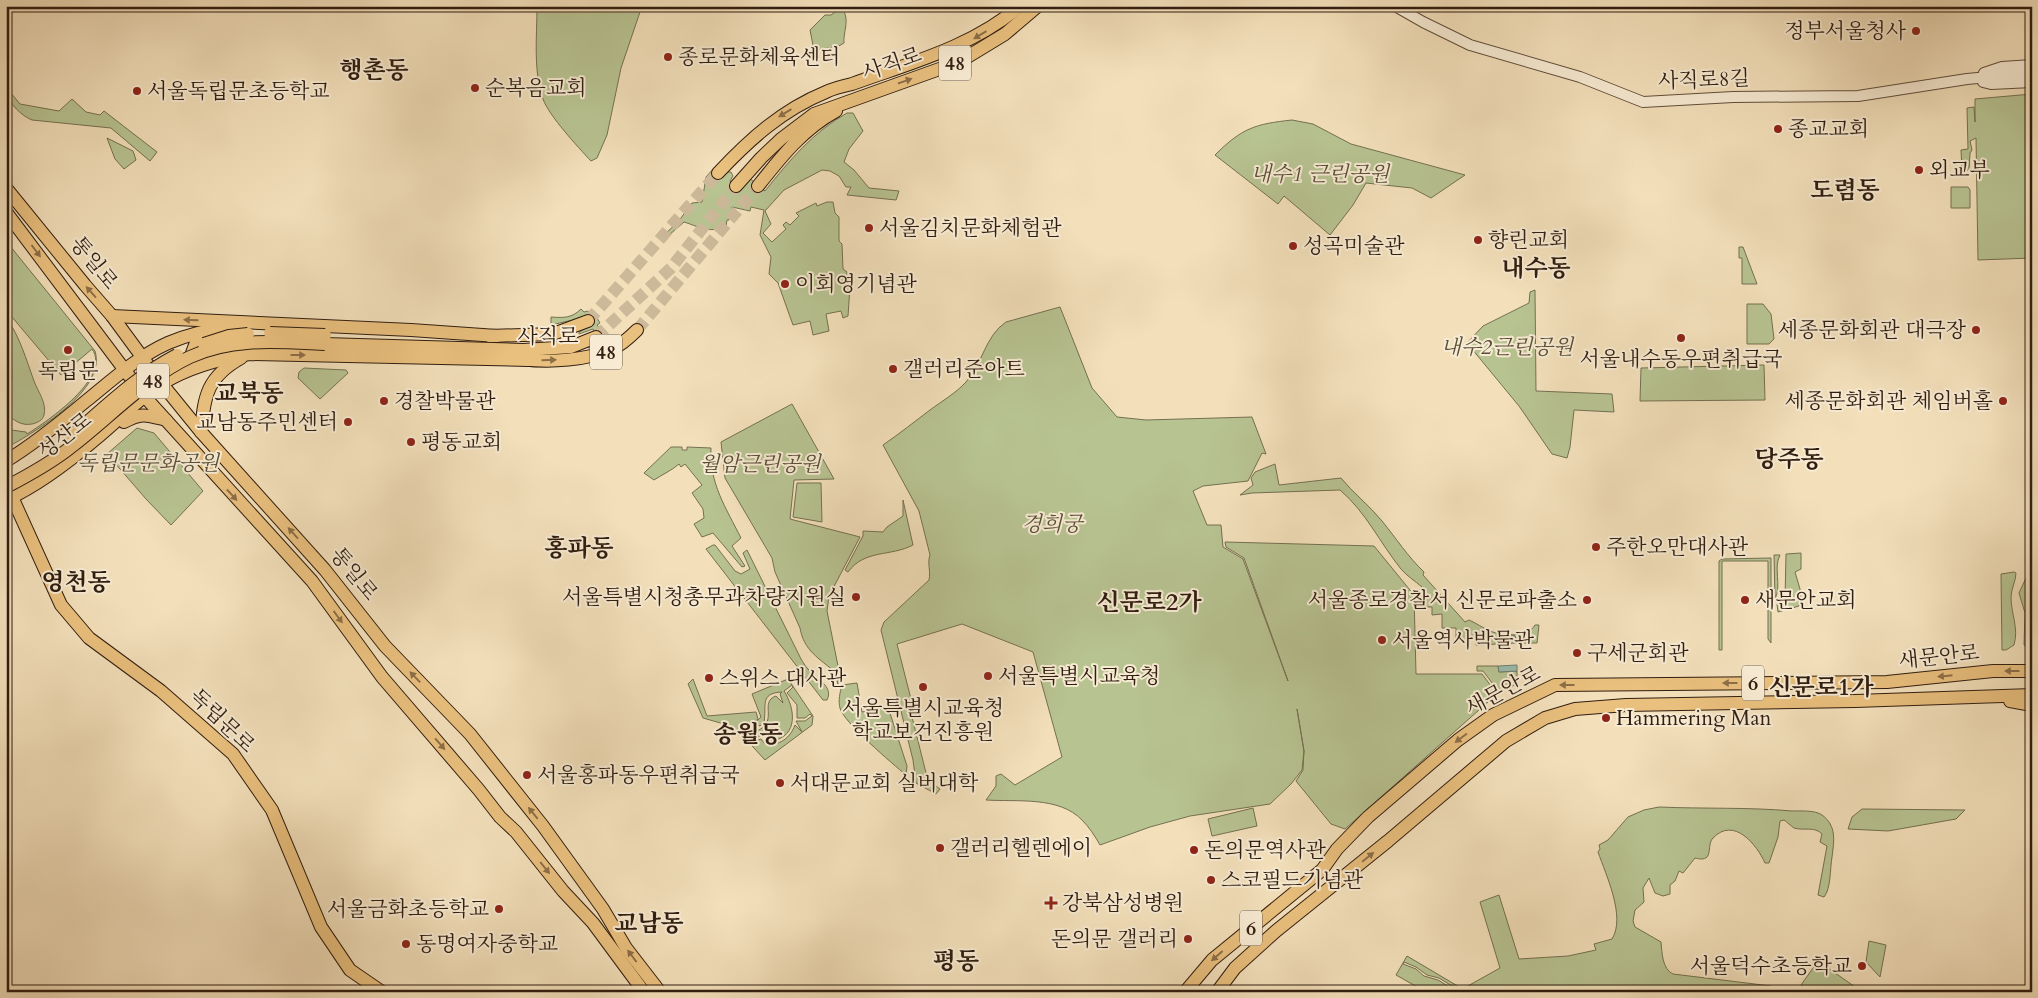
<svg xmlns="http://www.w3.org/2000/svg" width="2038" height="998" font-family="Cardo,'Noto Serif KR',serif">
<style>
.green{fill:#b8c392;stroke:#747051;fill-rule:evenodd}
.water{fill:#9bbdaf;stroke:#707d6f}
.lines{fill:none;stroke-linecap:round;stroke-linejoin:round}
.major-tunnel{stroke:#ccb999;stroke-width:12;stroke-dasharray:12 6;stroke-linecap:butt}
.minor-casing{stroke:#614e3b;stroke-width:12}
.major-casing{stroke:#301d10;stroke-width:14}
.minor{stroke:#f7ebd3;stroke-width:10}
.major{stroke:#eac07e;stroke-width:12}
.major-bridge-casing{stroke:#301d10;stroke-width:14;stroke-linecap:butt}
.major-bridge{stroke:#eac07e;stroke-width:12}
.oneway{fill:#8d6e47}
.poi-dot{fill:#8f2418;stroke:#f7ebd3;stroke-width:2}
.labels{text-anchor:middle;dominant-baseline:central;stroke-width:4;stroke-linejoin:round;paint-order:stroke}
.shield{fill:#f7ebd3;stroke:#6c5b4a;stroke-width:1}
.shield-label{font-size:20px;font-weight:bold;fill:#301d10}
.poi-label{font-size:21px;fill:#301d10;stroke:#f7ebd3;text-anchor:start}
.street-label{font-size:21px;fill:#301d10;stroke:#f7ebd3}
.park-label{font-size:21px;font-style:italic;fill:#594f37;stroke:#f7ebd3}
.quarter-label{font-size:24px;font-weight:bold;fill:#301d10;stroke:#f7ebd3}
</style>
<rect width="100%" height="100%" fill="#f3e0bb"/>
<filter id="stains"><feTurbulence type="fractalNoise" baseFrequency=".004" numOctaves="4"/><feColorMatrix values="0 0 0 0 .2 0 0 0 0 .09 0 0 0 0 .02 0 0 0 .5 -.17"/></filter>
<radialGradient id="worn" r=".72"><stop offset=".6" stop-color="#630" stop-opacity="0"/><stop offset="1" stop-color="#630" stop-opacity=".3"/></radialGradient>
<g class="green">
<path d="M 537,6 L 642,6 L 621,68 L 607,135 L 597,158 L 591,161 C 578,147 549,116 543,99 C 533,71 537,36 537,6 Z"/>
<path d="M 841,8 C 851,18 843,31 844,43 L 837,47 L 814,50 L 810,30 L 825,15 L 831,15 Z"/>
<path d="M 6,87 L 20,104 L 59,111 L 72,99 L 86,112 L 100,115 L 104,111 L 157,152 L 150,161 L 111,128 L 32,120 C 20,115 6,101 6,87 Z"/>
<path d="M 2032,94 L 2032,258 L 1978,260 L 1976,138 L 1970,141 L 1972,150 L 1970,153 L 1969,170 L 1962,170 L 1961,150 L 1968,149 L 1967,108 L 1974,107 L 1975,122 L 1975,99 Z"/>
<path d="M 847,113 L 853,113 L 863,131 L 849,149 L 844,162 L 854,170 L 869,188 L 899,191 L 896,200 L 847,195 L 851,187 L 846,187 L 839,176 L 830,171 L 822,170 L 784,190 L 765,211 L 771,224 L 763,233 L 772,242 L 786,229 L 783,225 L 786,222 L 790,225 L 799,216 L 796,213 L 816,203 L 817,206 L 827,202 L 833,202 L 835,213 L 839,217 L 839,241 L 842,244 L 843,269 L 847,272 L 846,286 L 850,287 L 848,316 L 843,318 L 841,311 L 826,314 L 829,331 L 813,335 L 810,321 L 793,325 L 778,283 L 769,274 L 771,257 L 760,235 L 764,210 L 751,207 L 750,211 L 732,207 L 729,220 L 727,220 L 726,226 C 709,234 700,227 684,222 L 668,236 L 665,234 L 678,222 L 692,203 L 702,202 L 706,177 L 713,169 L 720,176 L 726,172 L 731,172 L 733,176 L 730,181 L 737,188 L 748,177 L 765,191 C 789,161 813,132 847,113 Z"/>
<path d="M 1292,120 L 1313,124 L 1351,144 L 1465,175 L 1431,198 L 1412,188 L 1366,183 L 1353,205 L 1330,235 L 1284,196 L 1278,204 L 1215,155 C 1242,128 1255,124 1292,120 Z"/>
<path d="M 107,138 L 133,151 L 136,160 L 124,169 L 115,159 Z"/>
<path d="M 1951,187 L 1968,187 L 1970,190 L 1970,208 L 1951,208 Z"/>
<path d="M 6,241 L 95,351 C 107,390 35,432 6,448 L 6,433 L 11,430 L 26,432 L 27,434 C 48,421 112,377 92,349 L 61,375 L 6,310 Z"/>
<path d="M 1739,247 L 1743,247 L 1757,284 L 1742,284 L 1742,258 L 1739,258 Z"/>
<path d="M 1535,290 L 1536,391 L 1612,394 L 1614,412 L 1574,410 L 1570,447 L 1567,458 L 1552,454 L 1519,406 L 1467,343 L 1483,326 L 1529,303 L 1530,292 Z"/>
<path d="M 1747,304 L 1763,304 L 1771,314 L 1774,339 L 1769,344 L 1747,344 Z"/>
<path d="M 1060,307 L 1092,388 L 1117,417 L 1146,420 L 1252,417 L 1266,454 L 1262,453 L 1248,481 L 1203,486 L 1193,491 L 1207,525 L 1221,525 L 1223,547 L 1243,559 L 1288,681 L 1244,558 L 1226,547 L 1225,542 L 1374,546 L 1414,595 L 1416,674 L 1482,674 L 1497,694 L 1345,829 L 1331,824 L 1296,781 L 1303,770 L 1304,751 L 1297,709 L 1304,751 L 1302,770 L 1291,784 L 1270,804 L 1190,816 L 1150,827 L 1100,845 C 1095,836 1089,827 1082,820 C 1059,796 1017,802 986,800 L 996,786 L 996,776 L 1001,774 L 1015,785 L 1062,757 L 1033,652 L 962,624 L 897,644 L 911,699 L 908,701 L 926,773 L 929,781 L 940,789 L 936,794 L 916,783 L 913,760 L 881,630 L 884,622 L 929,580 C 931,571 927,563 930,555 L 919,511 L 883,445 C 899,434 914,422 930,410 C 942,401 956,393 966,382 C 983,363 985,336 1006,322 Z"/>
<path d="M 581,309 L 584,312 L 588,311 L 593,319 L 597,318 L 600,323 L 597,325 L 608,339 L 600,345 L 588,348 L 587,346 L 598,341 L 593,329 L 579,334 L 579,332 L 591,326 L 586,317 L 551,325 L 551,317 C 564,318 572,318 581,309 Z"/>
<path d="M 6,317 C 20,337 26,359 34,381 C 38,392 47,403 44,415 C 43,420 37,423 32,424 C 22,426 15,421 8,415 L 6,397 L 12,378 L 12,368 L 6,351 Z"/>
<path d="M 1764,365 L 1765,400 L 1640,401 L 1641,368 Z"/>
<path d="M 304,368 L 346,370 L 348,373 L 320,399 L 298,378 L 299,372 Z"/>
<path d="M 792,404 L 834,479 L 794,480 L 790,519 L 860,537 L 829,596 L 827,611 L 838,666 L 838,685 L 835,672 C 819,658 804,651 800,628 L 775,572 L 772,558 L 725,478 L 721,442 Z"/>
<path d="M 137,428 L 154,433 L 203,491 L 171,525 L 146,499 L 107,454 Z"/>
<path d="M 671,447 L 682,447 L 682,450 L 687,450 L 687,447 L 711,448 C 709,483 726,508 741,538 L 732,546 L 745,566 L 742,567 L 713,533 L 702,537 L 694,524 L 704,518 L 703,509 L 692,493 L 702,485 L 685,464 L 681,467 L 679,464 C 671,471 663,474 654,480 L 644,473 Z"/>
<path d="M 1275,464 L 1279,485 L 1341,478 C 1353,493 1369,505 1382,521 C 1396,538 1408,557 1424,572 L 1423,575 L 1465,622 L 1469,620 C 1476,623 1483,628 1490,631 C 1502,636 1528,638 1535,625 L 1539,625 L 1537,643 L 1516,643 L 1515,636 L 1498,636 L 1498,644 L 1476,645 L 1476,639 L 1456,640 L 1456,628 L 1442,628 L 1442,614 L 1432,615 L 1432,607 L 1417,607 L 1417,592 L 1422,587 C 1415,581 1407,576 1401,569 C 1380,543 1366,512 1340,490 L 1252,493 L 1240,495 L 1253,485 L 1251,478 L 1255,472 Z"/>
<path d="M 797,483 L 821,483 L 822,522 L 793,517 Z"/>
<path d="M 903,500 L 913,545 C 890,557 865,549 848,572 L 845,570 L 863,536 L 863,531 L 883,532 L 887,527 L 903,516 Z"/>
<path d="M 713,545 L 715,545 L 735,571 L 741,574 L 750,569 L 743,553 L 747,550 L 801,659 C 803,662 805,666 808,669 C 816,679 834,686 827,700 L 823,700 L 706,549 Z"/>
<path d="M 1801,553 L 1801,569 L 1795,572 L 1800,589 L 1801,600 L 1799,601 L 1799,606 L 1778,612 L 1777,604 L 1785,599 L 1786,554 Z"/>
<path d="M 1774,555 L 1780,555 C 1773,568 1782,585 1775,599 Z"/>
<path d="M 1771,558 L 1771,643 L 1768,639 L 1768,561 L 1722,561 L 1722,650 L 1719,650 L 1719,561 L 1722,559 Z"/>
<path d="M 2014,572 L 2016,573 C 2016,581 2011,589 2011,597 C 2011,614 2019,628 2014,645 L 2006,650 L 2002,650 L 2001,574 Z"/>
<path d="M 2026,578 L 2032,588 L 2032,650 L 2024,645 L 2025,613 L 2019,593 Z"/>
<path d="M 1477,666 L 1498,666 L 1499,672 L 1517,671 L 1517,684 L 1499,692 L 1483,671 L 1477,671 Z"/>
<path d="M 693,679 L 707,716 L 756,712 L 758,719 L 738,735 L 724,724 L 703,718 L 688,684 Z"/>
<path d="M 788,679 L 813,716 L 812,725 L 765,760 L 742,735 L 761,717 L 752,694 ZM 792,685 L 793,687 L 787,693 L 797,705 L 797,718 L 805,718 L 810,714 L 812,716 L 805,721 L 796,721 L 802,732 L 795,725 C 790,738 780,746 765,744 L 761,739 L 755,741 L 748,735 L 752,731 L 757,738 L 762,734 L 772,741 C 799,736 795,708 784,691 ZM 782,692 L 780,694 L 783,703 L 776,696 C 759,702 778,720 759,730 L 755,729 L 749,733 L 748,731 L 755,724 L 760,726 L 764,722 C 767,706 759,693 782,692 Z"/>
<path d="M 857,683 L 862,712 L 888,707 L 907,766 L 906,775 C 893,764 843,722 840,708 C 838,701 840,692 842,685 Z"/>
<path d="M 1659,807 C 1704,809 1748,807 1792,811 C 1801,811 1815,810 1822,815 C 1837,826 1834,841 1832,857 C 1830,868 1831,889 1824,897 L 1818,895 L 1827,846 L 1820,842 L 1822,834 C 1815,826 1803,831 1794,828 C 1791,826 1787,822 1784,820 L 1780,821 L 1778,837 L 1769,863 L 1765,863 C 1757,845 1734,816 1713,838 C 1708,843 1711,852 1707,857 C 1704,860 1699,859 1695,858 L 1683,873 L 1679,871 L 1675,881 L 1670,885 L 1670,894 L 1663,896 L 1655,893 L 1649,878 L 1643,888 L 1644,902 L 1635,910 L 1633,921 L 1635,927 L 1661,942 C 1662,952 1662,969 1673,974 L 1771,986 L 1767,992 L 1467,992 L 1466,987 L 1500,968 L 1480,902 L 1499,895 L 1519,959 L 1568,956 L 1596,950 L 1594,944 L 1612,939 C 1626,917 1606,875 1598,852 L 1600,849 L 1599,845 L 1608,840 L 1628,817 L 1644,810 Z"/>
<path d="M 1253,808 L 1257,826 L 1212,836 L 1208,819 Z"/>
<path d="M 1862,809 L 1965,810 L 1956,819 L 1888,831 L 1848,829 L 1852,817 Z"/>
<path d="M 1869,941 L 1886,945 L 1880,977 L 1866,962 Z"/>
<path d="M 1407,956 L 1461,988 L 1461,992 L 1426,992 L 1396,975 ZM 1404,962 L 1416,967 L 1427,975 L 1439,978 L 1452,986 L 1458,987 L 1451,988 L 1438,980 L 1424,976 L 1416,969 L 1403,964 Z"/>
<path d="M 1818,961 L 1858,989 L 1856,992 L 1811,992 L 1801,985 Z"/>
</g>
<g class="water">
<path d="M 1497,636 L 1515,636 L 1516,643 L 1498,644 Z"/>
<path d="M 1517,665 L 1517,671 L 1499,672 L 1498,666 Z"/>
</g>
<g class="lines">
<g class="major-tunnel">
<path d="M 588,321 L 718,173"/>
<path d="M 637,330 L 758,186"/>
<path d="M 596,337 L 671,268 L 736,186"/>
</g>
<defs>
<g id="minor">
<path d="M 1395,6 L 1423,22 L 1470,45 L 1580,77 L 1643,102 L 1733,97 L 1858,96 L 1967,79 L 2032,73"/>
<path d="M 1984,73 L 2002,67 L 2032,65"/>
<path d="M 1983,82 L 1991,84 L 2032,82"/>
</g>
<g id="major">
<path d="M 718,173 C 750,139 782,110 826,92 C 834,88 843,86 852,84 C 910,63 972,47 1020,6"/>
<path d="M 736,186 L 761,158 L 781,139 L 814,114 L 959,62 L 1005,34 L 1038,6"/>
<path d="M 758,186 C 781,157 803,129 836,111"/>
<path d="M 6,188 L 85,285 L 112,316 L 162,384 L 201,432 L 325,570 L 385,646 L 470,734 L 543,826 L 603,909 L 626,948 L 660,992"/>
<path d="M 6,212 L 145,397 L 312,581 L 382,677 L 479,790 L 500,817 L 516,832 L 563,891 L 593,923 L 644,992"/>
<path d="M 112,316 L 411,330 L 497,336"/>
<path d="M 490,336 L 553,334 L 588,321"/>
<path d="M 325,344 L 523,350 L 571,347 L 596,337"/>
<path d="M 523,359 C 548,363 589,360 612,349 C 622,345 630,337 637,330"/>
<path d="M 201,363 L 192,353 L 198,337 L 205,332"/>
<path d="M 124,422 C 142,412 147,415 166,420"/>
<path d="M 201,432 C 204,396 207,377 241,358"/>
<path d="M 6,461 C 34,444 61,422 86,401 C 112,380 137,357 168,343 C 189,334 212,329 235,326"/>
<path d="M 12,497 L 61,605 L 89,638 L 161,691 L 233,754 L 272,810 L 321,927 L 350,970 L 382,992"/>
<path d="M 6,500 C 39,485 70,461 98,437 C 119,420 139,398 163,383 C 189,367 219,359 249,354 L 529,360"/>
<path d="M 2010,701 L 2032,705"/>
<path d="M 1185,992 L 1212,960 L 1322,870 L 1337,849 L 1368,817 L 1458,740 L 1493,715 L 1555,685 L 1887,682 L 1993,671 L 2032,671"/>
<path d="M 1217,992 L 1235,968 L 1276,931 L 1388,841 L 1506,741 L 1545,718 L 1575,709 L 1626,705 L 1855,701 L 2032,695"/>
</g>
</defs>
<use href="#minor" class="minor-casing"/>
<use href="#major" class="major-casing"/>
<use href="#minor" class="minor"/>
<use href="#major" class="major"/>
<defs>
<g id="major-bridge">
<path d="M 270,333 L 325,335"/>
<path d="M 204,344 L 229,336 L 248,334"/>
<path d="M 68,439 C 102,410 136,376 177,355"/>
<path d="M 6,487 C 29,475 51,463 71,447 C 109,418 147,377 190,357 C 232,337 280,342 325,344"/>
</g>
</defs>
<use href="#major-bridge" class="major-bridge-casing"/>
<use href="#major-bridge" class="major-bridge"/>
</g>
<defs><path id="oneway-solid" d="M-6-.8H1V-3.2L6.5 0L1 3.2V.8H-6Z" transform="scale(1.25)"/></defs>
<g class="oneway">
<use href="#oneway-solid" transform="translate(980 35) rotate(149)"/>
<use href="#oneway-solid" transform="translate(905 81) rotate(-19)"/>
<use href="#oneway-solid" transform="translate(785 113) rotate(149)"/>
<use href="#oneway-solid" transform="translate(36 251) rotate(53)"/>
<use href="#oneway-solid" transform="translate(91 292) rotate(-132)"/>
<use href="#oneway-solid" transform="translate(191 320) rotate(-179)"/>
<use href="#oneway-solid" transform="translate(298 355)"/>
<use href="#oneway-solid" transform="translate(549 360) rotate(-1)"/>
<use href="#oneway-solid" transform="translate(232 495) rotate(47)"/>
<use href="#oneway-solid" transform="translate(293 533) rotate(-132)"/>
<use href="#oneway-solid" transform="translate(338 617) rotate(54)"/>
<use href="#oneway-solid" transform="translate(2012 671) rotate(180)"/>
<use href="#oneway-solid" transform="translate(1945 676) rotate(174)"/>
<use href="#oneway-solid" transform="translate(415 677) rotate(-134)"/>
<use href="#oneway-solid" transform="translate(1730 683) rotate(180)"/>
<use href="#oneway-solid" transform="translate(1567 685) rotate(180)"/>
<use href="#oneway-solid" transform="translate(1461 738) rotate(143)"/>
<use href="#oneway-solid" transform="translate(440 744) rotate(49)"/>
<use href="#oneway-solid" transform="translate(533 813) rotate(-129)"/>
<use href="#oneway-solid" transform="translate(1368 857) rotate(-39)"/>
<use href="#oneway-solid" transform="translate(545 868) rotate(51)"/>
<use href="#oneway-solid" transform="translate(632 956) rotate(-127)"/>
<use href="#oneway-solid" transform="translate(1217 956) rotate(139)"/>
</g>
<g class="poi-dot">
<circle cx="1916" cy="31" r="5"/>
<circle cx="668" cy="57" r="5"/>
<circle cx="475" cy="88" r="5"/>
<circle cx="137" cy="91" r="5"/>
<circle cx="1778" cy="129" r="5"/>
<circle cx="1919" cy="170" r="5"/>
<circle cx="869" cy="228" r="5"/>
<circle cx="1478" cy="240" r="5"/>
<circle cx="1293" cy="246" r="5"/>
<circle cx="785" cy="284" r="5"/>
<circle cx="1976" cy="330" r="5"/>
<circle cx="1681" cy="338" r="5"/>
<circle cx="68" cy="350" r="5"/>
<circle cx="893" cy="369" r="5"/>
<circle cx="384" cy="401" r="5"/>
<circle cx="2003" cy="401" r="5"/>
<circle cx="348" cy="422" r="5"/>
<circle cx="411" cy="442" r="5"/>
<circle cx="1596" cy="547" r="5"/>
<circle cx="856" cy="597" r="5"/>
<circle cx="1587" cy="600" r="5"/>
<circle cx="1745" cy="600" r="5"/>
<circle cx="1382" cy="640" r="5"/>
<circle cx="1577" cy="653" r="5"/>
<circle cx="988" cy="676" r="5"/>
<circle cx="709" cy="678" r="5"/>
<circle cx="923" cy="687" r="5"/>
<circle cx="1606" cy="718" r="5"/>
<circle cx="527" cy="775" r="5"/>
<circle cx="780" cy="783" r="5"/>
<circle cx="940" cy="848" r="5"/>
<circle cx="1194" cy="850" r="5"/>
<circle cx="1211" cy="880" r="5"/>
<path d="M1048.5 895.5h5v5h5v5h-5v5h-5v-5h-5v-5h5z"/>
<circle cx="499" cy="909" r="5"/>
<circle cx="1188" cy="939" r="5"/>
<circle cx="406" cy="944" r="5"/>
<circle cx="1862" cy="966" r="5"/>
</g>
<g class="labels">
<g class="shield">
<rect x="939" y="45.5" width="32" height="35" rx="4"/>
<rect x="590" y="334.5" width="32" height="35" rx="4"/>
<rect x="137" y="363.5" width="32" height="35" rx="4"/>
<rect x="1742" y="665.5" width="22" height="35" rx="4"/>
<rect x="1240" y="910.5" width="22" height="35" rx="4"/>
</g>
<g class="shield-label">
<text x="955" y="63">48</text>
<text x="606" y="352">48</text>
<text x="153" y="381">48</text>
<text x="1753" y="683">6</text>
<text x="1251" y="928">6</text>
</g>
<g class="poi-label">
<text x="1906" y="31" text-anchor="end">정부서울청사</text>
<text x="678" y="57">종로문화체육센터</text>
<text x="485" y="88">순복음교회</text>
<text x="147" y="91">서울독립문초등학교</text>
<text x="1788" y="129">종교교회</text>
<text x="1929" y="170">외교부</text>
<text x="879" y="228">서울김치문화체험관</text>
<text x="1488" y="240">향린교회</text>
<text x="1303" y="246">성곡미술관</text>
<text x="795" y="284">이회영기념관</text>
<text x="1966" y="330" text-anchor="end">세종문화회관 대극장</text>
<text x="1681" y="359" text-anchor="middle">서울내수동우편취급국</text>
<text x="903" y="369">갤러리준아트</text>
<text x="68" y="371" text-anchor="middle">독립문</text>
<text x="394" y="401">경찰박물관</text>
<text x="1993" y="401" text-anchor="end">세종문화회관 체임버홀</text>
<text x="338" y="422" text-anchor="end">교남동주민센터</text>
<text x="421" y="442">평동교회</text>
<text x="1606" y="547">주한오만대사관</text>
<text x="846" y="597" text-anchor="end">서울특별시청총무과차량지원실</text>
<text x="1577" y="600" text-anchor="end">서울종로경찰서 신문로파출소</text>
<text x="1755" y="600">새문안교회</text>
<text x="1392" y="640">서울역사박물관</text>
<text x="1587" y="653">구세군회관</text>
<text x="998" y="676">서울특별시교육청</text>
<text x="719" y="678">스위스 대사관</text>
<text x="923" y="708" text-anchor="middle">서울특별시교육청<tspan x="923" dy="24">학교보건진흥원</tspan></text>
<text x="1616" y="718">Hammering Man</text>
<text x="537" y="775">서울홍파동우편취급국</text>
<text x="790" y="783">서대문교회 실버대학</text>
<text x="950" y="848">갤러리헬렌에이</text>
<text x="1204" y="850">돈의문역사관</text>
<text x="1221" y="880">스코필드기념관</text>
<text x="1062" y="903">강북삼성병원</text>
<text x="489" y="909" text-anchor="end">서울금화초등학교</text>
<text x="1178" y="939" text-anchor="end">돈의문 갤러리</text>
<text x="416" y="944">동명여자중학교</text>
<text x="1852" y="966" text-anchor="end">서울덕수초등학교</text>
</g>
<g class="street-label">
<text transform="translate(892 64) rotate(-19)">사직로</text>
<text transform="translate(1704 80) rotate(-2)">사직로8길</text>
<text transform="translate(94 263) rotate(51)">통일로</text>
<text x="548" y="336">사직로</text>
<text transform="translate(65 436) rotate(-38)">성산로</text>
<text transform="translate(354 574) rotate(51)">통일로</text>
<text transform="translate(1939 657) rotate(-6)">새문안로</text>
<text transform="translate(1503 691) rotate(-28)">새문안로</text>
<text transform="translate(222 721) rotate(44)">독립문로</text>
</g>
<g class="park-label">
<text x="1320" y="174">내수1 근린공원</text>
<text x="1507" y="347">내수2근린공원</text>
<text x="148" y="463">독립문문화공원</text>
<text x="760" y="464">월암근린공원</text>
<text x="1052" y="524">경희궁</text>
</g>
<g class="quarter-label">
<text x="374" y="70">행촌동</text>
<text x="1845" y="190">도렴동</text>
<text x="1536" y="268">내수동</text>
<text x="249" y="393">교북동</text>
<text x="1789" y="459">당주동</text>
<text x="579" y="548">홍파동</text>
<text x="76" y="582">영천동</text>
<text x="1149" y="602">신문로2가</text>
<text x="1821" y="687">신문로1가</text>
<text x="748" y="734">송월동</text>
<text x="649" y="923">교남동</text>
<text x="956" y="961">평동</text>
</g>
</g>
<rect width="2038" height="998" fill="none" stroke="#f3e0bb" stroke-width="25"/>
<rect x="8" y="8" width="2023" height="983" fill="none" stroke="#301d10" stroke-width="2.5"/>
<rect x="12" y="12" width="2013" height="973" fill="none" stroke="#301d10"/>
<rect width="100%" height="100%" filter="url(#stains)"/>
<rect width="100%" height="100%" fill="url(#worn)"/>
</svg>
